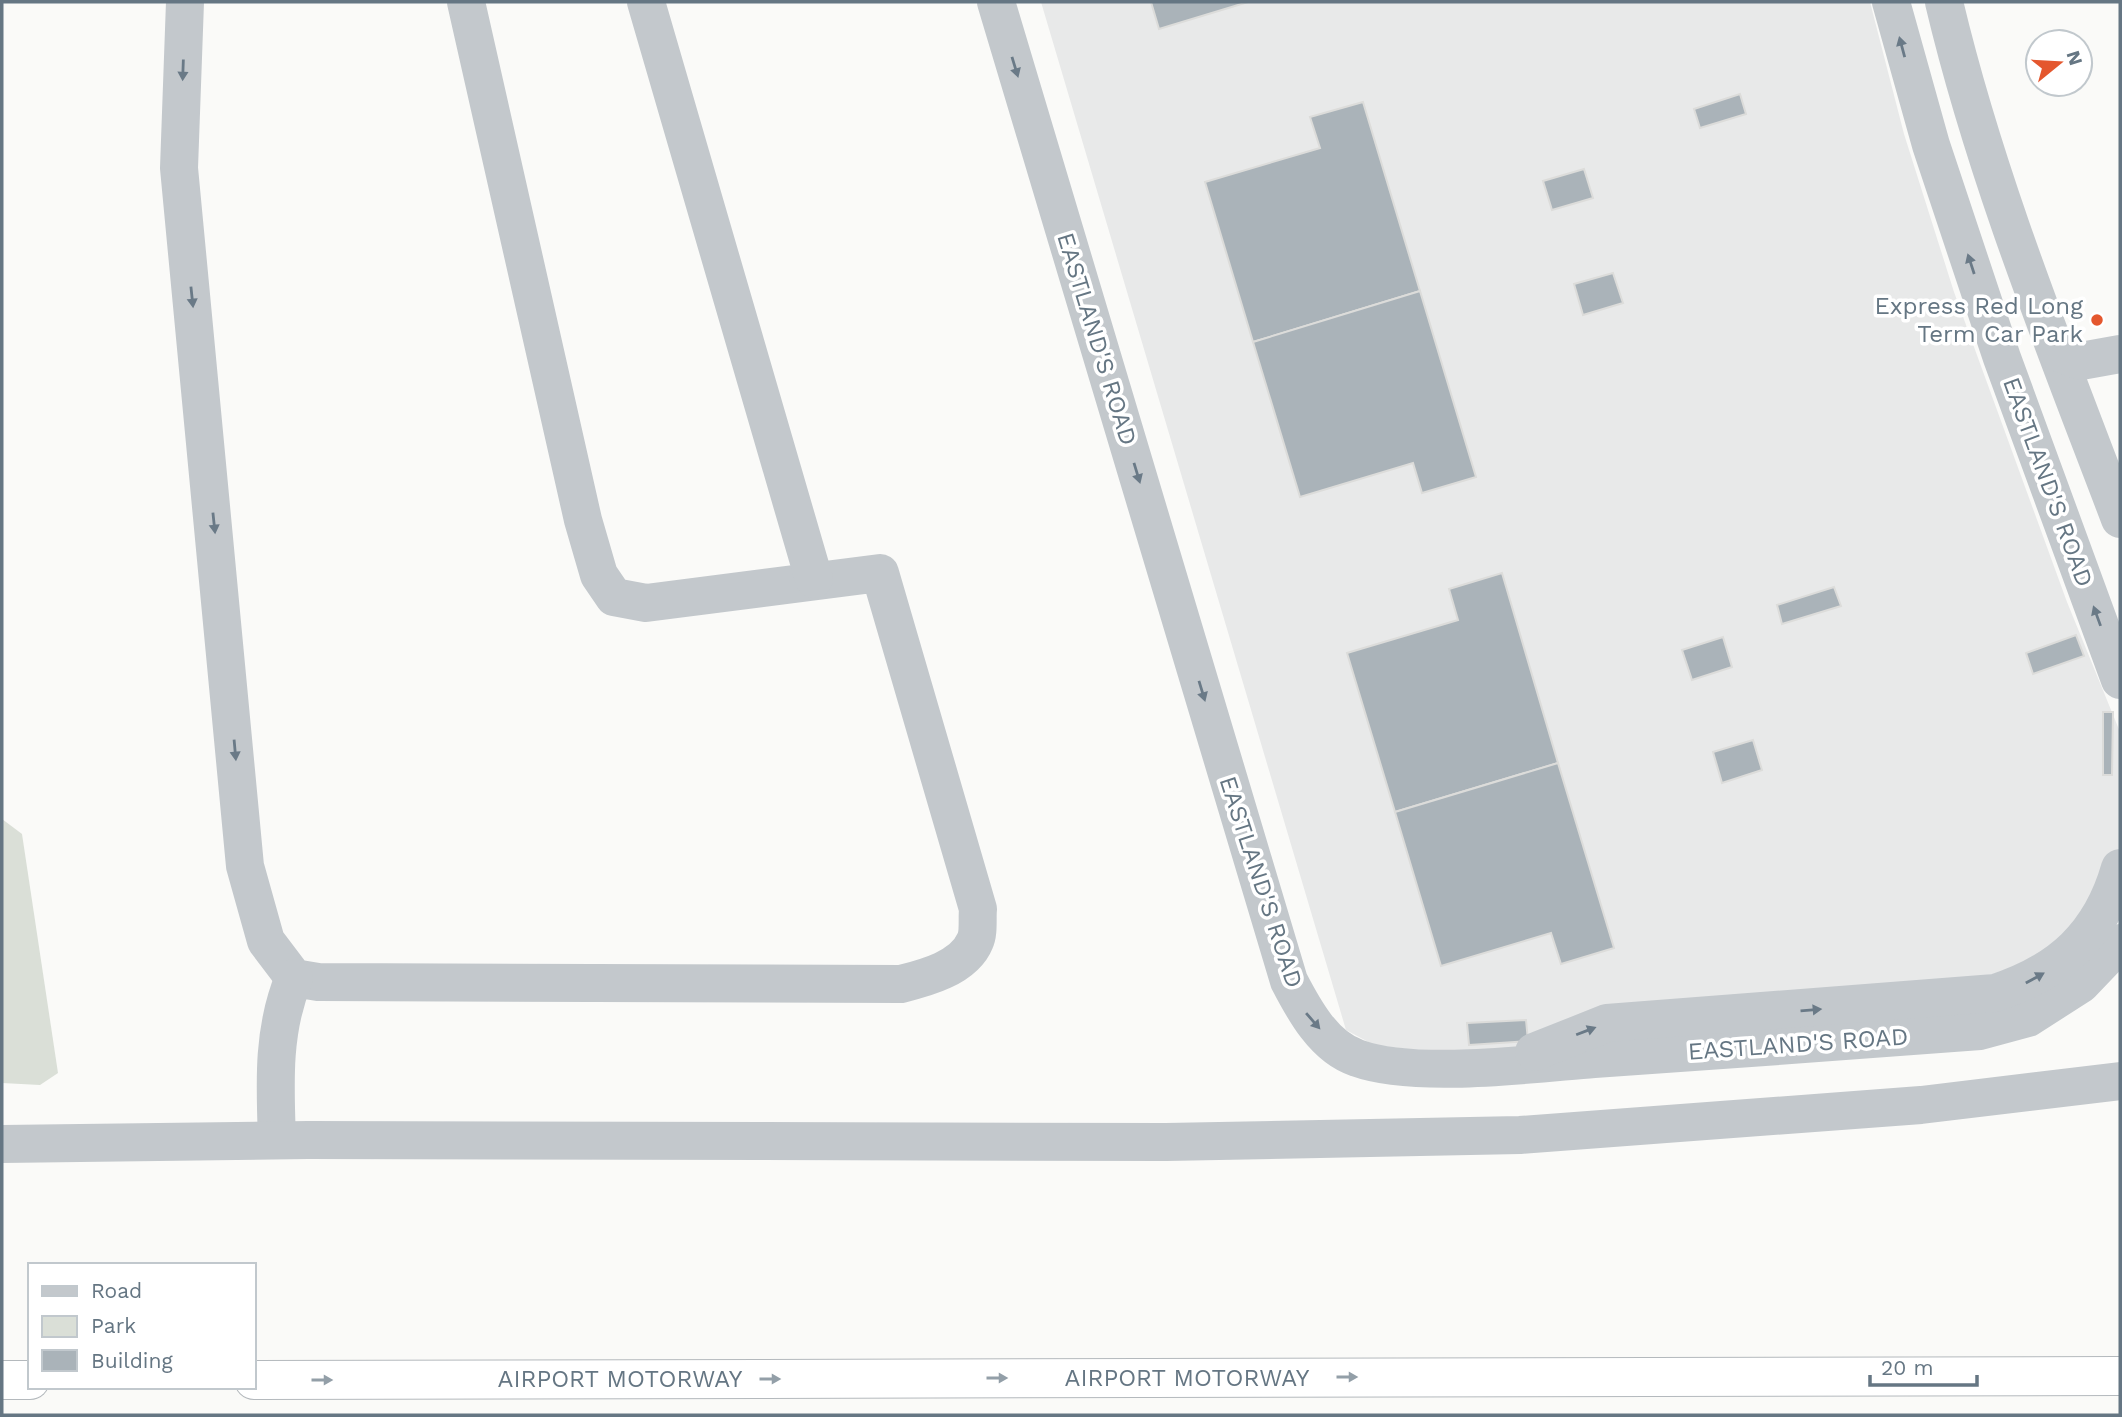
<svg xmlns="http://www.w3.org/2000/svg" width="2122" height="1417" font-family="'Work Sans',sans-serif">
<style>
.built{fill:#e8e9e9}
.green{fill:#dadfd7}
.building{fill:#aab3b9;stroke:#dcdcda;stroke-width:2}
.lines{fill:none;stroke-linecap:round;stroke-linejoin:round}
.highway-casing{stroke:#b4b9bd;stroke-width:40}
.minor{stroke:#c3c8cc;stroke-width:38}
.highway{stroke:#fff;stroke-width:38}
.oneway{fill:#6a7a87}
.oneway2{fill:#939fa8}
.poi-dot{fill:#e4572e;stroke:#fff;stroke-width:2.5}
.labels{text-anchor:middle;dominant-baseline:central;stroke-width:7;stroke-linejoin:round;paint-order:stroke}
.poi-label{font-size:24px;fill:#657683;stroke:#fff;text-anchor:end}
.street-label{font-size:24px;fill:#657683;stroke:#fff}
</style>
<rect width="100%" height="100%" fill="#fafaf8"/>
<path class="built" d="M 1041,2 L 1870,2 L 1904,134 L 1954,292 L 2067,602 L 2120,732 L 2120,909 L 2087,958 L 1533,1052 L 1432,1052 L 1374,1045 L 1346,1030 Z"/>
<path class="green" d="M 2,819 L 22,834 L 58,1073 L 40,1085 L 2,1083 Z"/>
<g class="building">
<path d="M 1151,2 L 1248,2 L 1159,29 Z"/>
<path d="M 1740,94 L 1746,114 L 1700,128 L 1694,109 Z"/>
<path d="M 1363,102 L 1420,291 L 1253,342 L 1205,182 L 1320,148 L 1310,117 Z"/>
<path d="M 1584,169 L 1593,198 L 1552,210 L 1543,181 Z"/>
<path d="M 1613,273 L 1623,303 L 1583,315 L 1574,284 Z"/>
<path d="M 1420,291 L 1476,477 L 1422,493 L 1413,463 L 1300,497 L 1253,342 Z"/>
<path d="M 1502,573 L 1558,763 L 1395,812 L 1347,653 L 1458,620 L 1449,589 Z"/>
<path d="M 1834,587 L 1841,606 L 1782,624 L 1777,605 Z"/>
<path d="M 2076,635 L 2084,656 L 2033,674 L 2026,653 Z"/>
<path d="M 1723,637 L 1732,667 L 1692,680 L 1682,650 Z"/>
<path d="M 2103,712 L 2113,712 L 2112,775 L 2103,775 Z"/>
<path d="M 1753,740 L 1762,770 L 1722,783 L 1713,752 Z"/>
<path d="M 1558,763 L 1614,948 L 1561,964 L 1551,933 L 1441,966 L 1395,812 Z"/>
<path d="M 1526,1020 L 1528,1041 L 1469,1045 L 1467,1023 Z"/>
</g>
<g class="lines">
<defs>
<g id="highway">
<path d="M 2,1380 L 30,1380"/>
<path d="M 254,1380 L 2120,1376"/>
</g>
</defs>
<use href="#highway" class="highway-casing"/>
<g class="minor">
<path d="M 185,2 L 179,168 L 245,866 L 266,941 L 294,978 L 318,982 L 901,984 C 925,978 964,968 975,941 C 979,933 977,918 978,909 L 880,573 L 646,603 L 614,597 L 599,575 L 583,520 L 466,2"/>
<path d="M 646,2 L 814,579"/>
<path d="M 996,2 L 1289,981 C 1304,1010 1324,1047 1357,1058 C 1415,1079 1531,1064 1594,1059 C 1723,1050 1851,1041 1980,1031 L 2028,1018 L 2081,984 L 2120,943"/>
<path d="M 1891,2 L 1931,145 L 2002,358 L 2120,680"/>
<path d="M 1944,2 C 1986,179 2056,350 2120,519"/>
<path d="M 2057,352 L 2081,361 L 2120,354"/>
<path d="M 1534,1052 L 1607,1023 L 1995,993 C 2060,972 2101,935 2120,868"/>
<path d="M 277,1140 C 275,1085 272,1030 294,978"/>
<path d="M 2,1144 L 308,1140 L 1166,1142 L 1520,1135 L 1921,1105 L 2120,1081"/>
</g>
<use href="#highway" class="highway"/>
</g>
<defs><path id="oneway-solid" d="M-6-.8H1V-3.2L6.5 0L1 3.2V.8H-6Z" transform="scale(1.75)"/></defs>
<g class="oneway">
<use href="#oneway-solid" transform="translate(1902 47) rotate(-105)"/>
<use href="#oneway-solid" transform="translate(1015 67) rotate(73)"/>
<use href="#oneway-solid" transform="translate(183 70) rotate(92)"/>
<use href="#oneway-solid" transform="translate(1971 264) rotate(-108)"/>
<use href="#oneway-solid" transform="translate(192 297) rotate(84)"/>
<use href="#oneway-solid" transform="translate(1137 473) rotate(73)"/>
<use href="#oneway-solid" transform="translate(214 523) rotate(84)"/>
<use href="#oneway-solid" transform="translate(2097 616) rotate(-110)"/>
<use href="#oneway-solid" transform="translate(1202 691) rotate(73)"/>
<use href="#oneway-solid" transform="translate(235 750) rotate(85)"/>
<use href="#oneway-solid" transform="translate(2035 978) rotate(-29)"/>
<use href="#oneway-solid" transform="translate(1811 1010) rotate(-5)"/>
<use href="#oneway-solid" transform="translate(1313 1021) rotate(49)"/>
<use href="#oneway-solid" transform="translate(1586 1031) rotate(-21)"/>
</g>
<g class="oneway2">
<use href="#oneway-solid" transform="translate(1347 1377)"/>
<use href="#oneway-solid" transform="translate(997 1378)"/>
<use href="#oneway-solid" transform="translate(770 1379)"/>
<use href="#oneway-solid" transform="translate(322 1380)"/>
</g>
<circle class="poi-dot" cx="2097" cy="320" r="7"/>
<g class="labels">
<g class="poi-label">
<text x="2083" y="306">Express Red Long<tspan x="2083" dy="28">Term Car Park</tspan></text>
</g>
<g class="street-label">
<text transform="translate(1097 339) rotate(73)">EASTLAND'S ROAD</text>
<text transform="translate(2048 482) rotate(70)">EASTLAND'S ROAD</text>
<text transform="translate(1261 882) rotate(72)">EASTLAND'S ROAD</text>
<text transform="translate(1798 1044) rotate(-4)">EASTLAND'S ROAD</text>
<text x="1187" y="1378">AIRPORT MOTORWAY</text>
<text x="620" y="1379">AIRPORT MOTORWAY</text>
</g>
</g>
<rect width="2122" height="1417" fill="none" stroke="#657683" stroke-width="7"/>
<rect x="28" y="1263" width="228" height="126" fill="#ffffff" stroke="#c1c8cd" stroke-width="2"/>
<rect x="42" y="1286" width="35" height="10" fill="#c3c8cc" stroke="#c1c8cd" stroke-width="2"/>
<text x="91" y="1298" font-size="21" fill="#657683">Road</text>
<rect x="42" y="1316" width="35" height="21" fill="#dadfd7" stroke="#c1c8cd" stroke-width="2"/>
<text x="91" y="1333" font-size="21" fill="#657683">Park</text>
<rect x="42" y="1350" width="35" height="21" fill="#aab3b9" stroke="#c1c8cd" stroke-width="2"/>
<text x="91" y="1368" font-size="21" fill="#657683">Building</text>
<g transform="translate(2059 63) rotate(72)"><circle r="33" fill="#ffffff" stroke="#c1c8cd" stroke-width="2"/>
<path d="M0-5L12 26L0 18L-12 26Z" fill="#e4572e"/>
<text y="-10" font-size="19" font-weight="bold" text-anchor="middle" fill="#657683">N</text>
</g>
<path d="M1870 1375v10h107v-10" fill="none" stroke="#657683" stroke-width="3.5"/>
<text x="1881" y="1375" font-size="21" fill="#657683" stroke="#ffffff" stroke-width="5" paint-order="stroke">20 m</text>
</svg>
